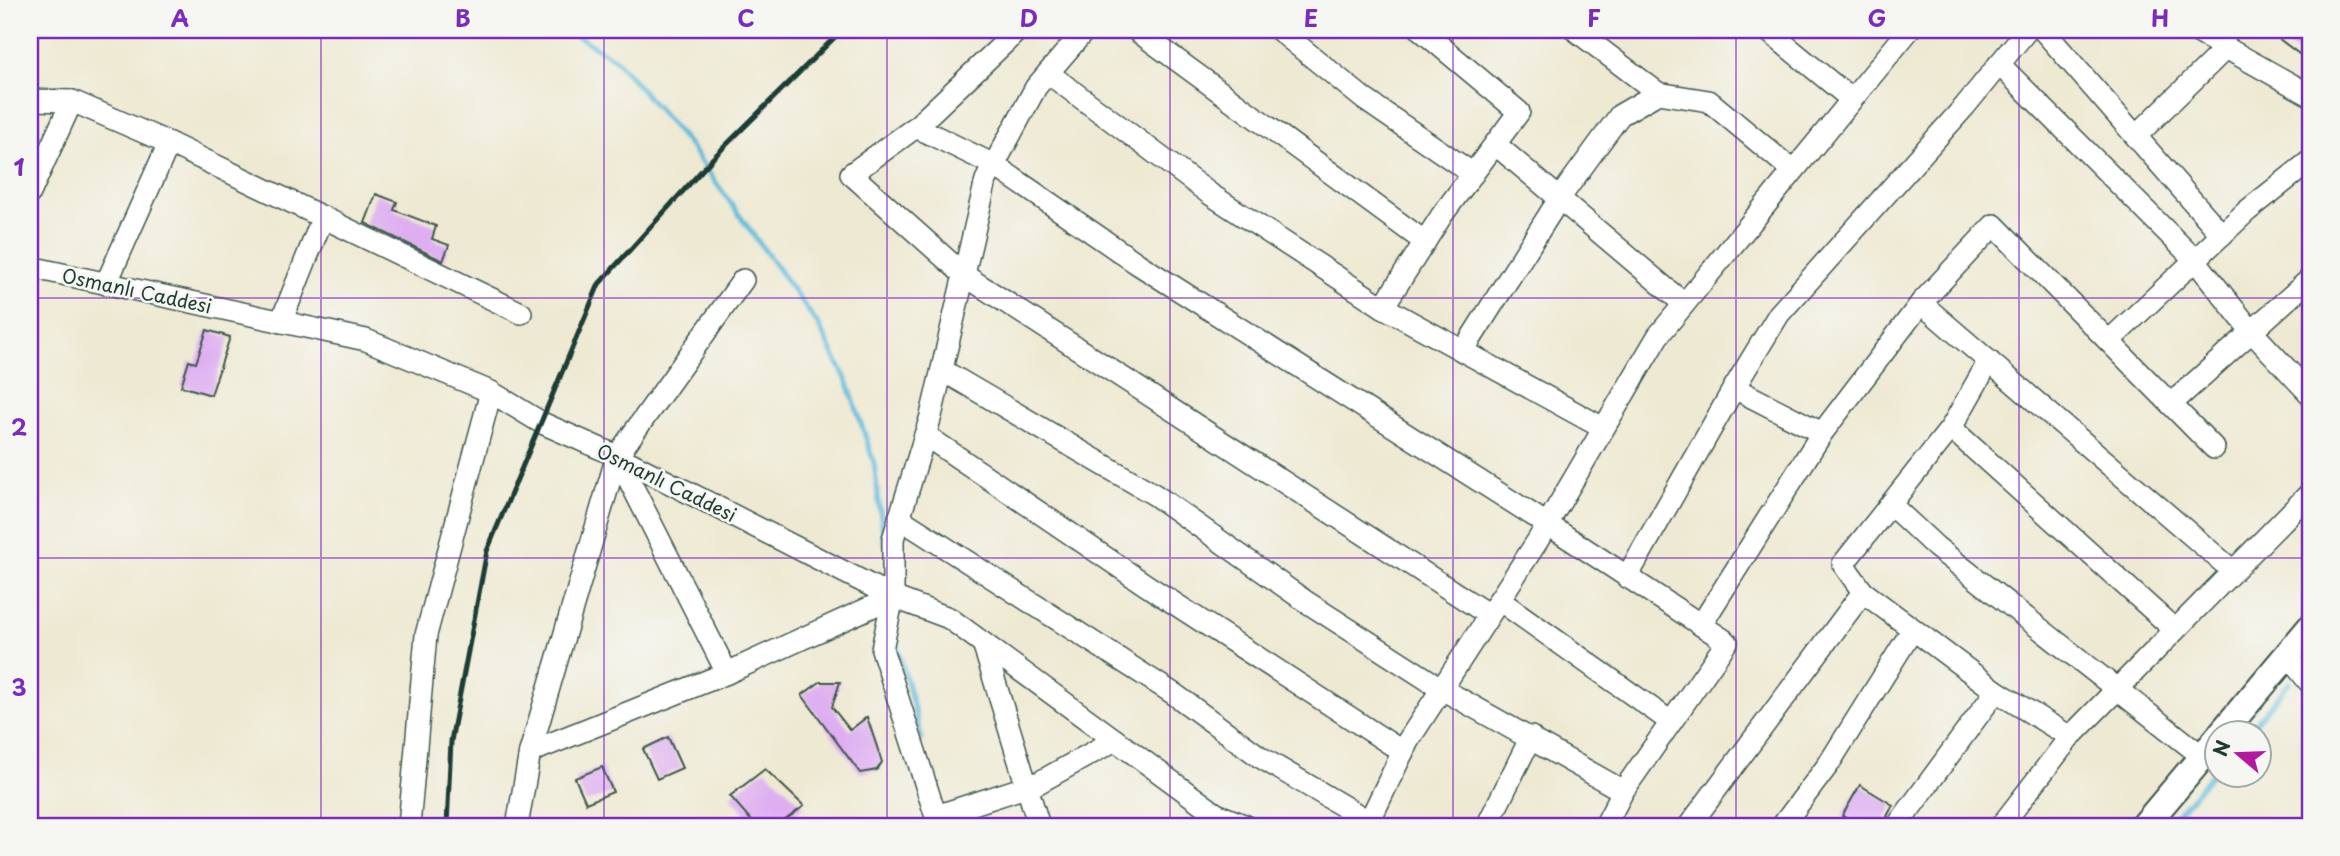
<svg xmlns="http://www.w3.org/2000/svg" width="2340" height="856" font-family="'Playpen Sans',sans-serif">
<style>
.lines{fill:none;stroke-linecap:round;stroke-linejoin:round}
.stream{stroke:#5dbadb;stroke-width:5}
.building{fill:#deaef1}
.minor-casing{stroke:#3e574c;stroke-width:24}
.tertiary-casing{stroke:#3e574c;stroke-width:30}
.minor{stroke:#fff;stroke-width:21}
.tertiary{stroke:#fff;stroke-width:26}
.rail{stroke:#1f3d34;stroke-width:5}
.grid{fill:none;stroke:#7b2cbf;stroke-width:2;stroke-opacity:0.55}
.labels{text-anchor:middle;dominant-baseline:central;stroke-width:5;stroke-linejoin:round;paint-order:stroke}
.street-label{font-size:19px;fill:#1f3d34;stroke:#f6f6f2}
.neatline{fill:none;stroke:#7b2cbf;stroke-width:2.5}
.grid-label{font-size:23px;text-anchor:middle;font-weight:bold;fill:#7b2cbf}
</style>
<rect width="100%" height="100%" fill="#f6f6f2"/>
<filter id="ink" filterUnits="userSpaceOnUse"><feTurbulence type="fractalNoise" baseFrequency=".0143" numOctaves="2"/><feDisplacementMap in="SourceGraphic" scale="14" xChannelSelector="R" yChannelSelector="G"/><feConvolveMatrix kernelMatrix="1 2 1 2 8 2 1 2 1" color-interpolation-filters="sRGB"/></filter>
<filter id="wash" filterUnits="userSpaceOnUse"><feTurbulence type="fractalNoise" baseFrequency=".00686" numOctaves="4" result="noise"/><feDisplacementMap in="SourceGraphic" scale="28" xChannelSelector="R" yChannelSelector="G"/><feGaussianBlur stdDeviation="1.57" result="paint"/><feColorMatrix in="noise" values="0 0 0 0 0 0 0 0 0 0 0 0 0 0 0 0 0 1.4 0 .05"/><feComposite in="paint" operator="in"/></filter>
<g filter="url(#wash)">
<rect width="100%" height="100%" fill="#eee9d2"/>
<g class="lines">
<g class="stream">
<path d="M 568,30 L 617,61 L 689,145 L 819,326 L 848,383 L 874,463 L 884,543"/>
<path d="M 896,641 L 922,739"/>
<path d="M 2310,659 L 2310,658"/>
<path d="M 2246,734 L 2290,682"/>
<path d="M 2167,826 L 2218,767"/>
</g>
</g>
<g id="blocks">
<g class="building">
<path d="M 2267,30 L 2310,30 L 2310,62 Z"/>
<path d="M 376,194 L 397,202 L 394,210 L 436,226 L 432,239 L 449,245 L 443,261 L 365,223 Z"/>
<path d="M 207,330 L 230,337 L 211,395 L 181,386 L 189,361 L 196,363 Z"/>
<path d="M 820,682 L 840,682 L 832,707 L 850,730 L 867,717 L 882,762 L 877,770 L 860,773 L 802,695 Z"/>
<path d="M 668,737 L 682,768 L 657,779 L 643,749 Z"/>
<path d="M 602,767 L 613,792 L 586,803 L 575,778 Z"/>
<path d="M 765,769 L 804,806 L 777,826 L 756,826 L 730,796 Z"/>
<path d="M 1860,785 L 1893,805 L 1882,826 L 1861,826 L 1842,816 Z"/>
</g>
</g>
</g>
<g filter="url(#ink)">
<use href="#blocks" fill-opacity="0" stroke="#3e574c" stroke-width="2"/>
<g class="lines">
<defs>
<g id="minor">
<path d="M 1018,30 L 916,127 L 851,174 L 964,275 L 1489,615"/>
<path d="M 1136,30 L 1425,242"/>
<path d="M 1279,30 L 1364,99 L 1473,174"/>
<path d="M 1575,30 L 1658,93"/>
<path d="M 1767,30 L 1851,99"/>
<path d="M 2043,30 L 2222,235"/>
<path d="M 2194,30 L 2310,95"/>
<path d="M 1999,64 L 2195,260 L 2252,332 L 2310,394"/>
<path d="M 1048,73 L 1210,194 L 1383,307 L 1603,428"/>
<path d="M 30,100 L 72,101"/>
<path d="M 916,127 L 994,165 L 1138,264 L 1547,524 L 1727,642 L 1623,791 L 1605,826"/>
<path d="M 2136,136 L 2227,47"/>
<path d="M 1495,144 L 1683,303"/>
<path d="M 30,193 L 72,101 L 169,143 L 521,313"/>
<path d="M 30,267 L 366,340 L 491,392 L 542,423 L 617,456 L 893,597 L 949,618 L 1216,814 L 1246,826"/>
<path d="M 106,284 L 169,143"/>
<path d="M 1921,303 L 1994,225 L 2214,448"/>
<path d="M 1383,307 L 1442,215 L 1519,112 L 1421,30"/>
<path d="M 281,322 L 323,217"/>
<path d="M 2109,341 L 2247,211 L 2310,161"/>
<path d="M 1463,351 L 1561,196 L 1620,115 L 1658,93 L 1709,101 L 1792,170"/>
<path d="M 1989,361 L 1951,428 L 1843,564 L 1863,592 L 1996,691 L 2070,737"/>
<path d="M 942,370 L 1155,495 L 1305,601 L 1442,689 L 1623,791"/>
<path d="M 1734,388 L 1822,433 L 1921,303 L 2233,571"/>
<path d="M 2171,404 L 2310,279"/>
<path d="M 1951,428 L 2175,630"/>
<path d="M 925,435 L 1146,585 L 1403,752"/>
<path d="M 617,456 L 727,673"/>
<path d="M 1891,505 L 1936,547 L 2202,756"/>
<path d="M 899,518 L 1174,694 L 1260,757 L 1370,822"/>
<path d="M 1627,577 L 1734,388 L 1779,314 L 1965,106 L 2027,30"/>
<path d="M 1499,600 L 1671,722"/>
<path d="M 1701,625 L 1822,433"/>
<path d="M 983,643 L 1039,826"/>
<path d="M 2287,655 L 2310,683"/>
<path d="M 530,752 L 727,673 L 893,597"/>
<path d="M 936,816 L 1038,783 L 1115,740"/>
<path d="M 409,826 L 426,635 L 491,392"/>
<path d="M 517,826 L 530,752 L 617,456 L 743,280"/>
<path d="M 939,826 L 882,649 L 893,597 L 893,539 L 931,416 L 986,180 L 1036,87 L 1085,30"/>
<path d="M 1367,826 L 1408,741 L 1538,540 L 1658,336 L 1909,30"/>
<path d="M 1487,826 L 1531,737"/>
<path d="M 1689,826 L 1863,592"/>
<path d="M 1782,826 L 1828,765 L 1913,629"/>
<path d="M 1897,826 L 1996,691"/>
<path d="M 2001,826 L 2070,737 L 2310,493"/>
</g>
<g id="tertiary">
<path d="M 2221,734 L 2310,628"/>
<path d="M 2144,826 L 2218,738"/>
</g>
</defs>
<use href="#minor" class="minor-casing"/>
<use href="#tertiary" class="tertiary-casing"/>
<use href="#minor" class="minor"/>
<use href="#tertiary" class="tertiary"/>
<path class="rail" d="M 447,826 L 451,741 L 487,551 L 599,284 L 713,158 L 842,30"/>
</g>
</g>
<path class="grid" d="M 321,30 L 321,826M 604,30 L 604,826M 887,30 L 887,826M 1170,30 L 1170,826M 1453,30 L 1453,826M 1736,30 L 1736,826M 2019,30 L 2019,826M 30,298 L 2310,298M 30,558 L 2310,558"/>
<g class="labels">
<g class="street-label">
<text transform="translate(137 290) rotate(12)">Osmanlı Caddesi</text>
<text transform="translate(667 482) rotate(26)">Osmanlı Caddesi</text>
</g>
</g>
<rect width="2340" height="856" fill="none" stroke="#f6f6f2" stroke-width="77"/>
<g transform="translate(2238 754) rotate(289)"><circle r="33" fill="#f6f6f2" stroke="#a0aca6" stroke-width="2"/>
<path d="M0-5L12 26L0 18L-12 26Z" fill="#b5179e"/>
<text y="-10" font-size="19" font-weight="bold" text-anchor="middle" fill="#1f3d34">N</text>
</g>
<rect x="38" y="38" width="2264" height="780" class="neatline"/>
<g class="grid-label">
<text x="180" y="27">A</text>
<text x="463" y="27">B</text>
<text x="746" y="27">C</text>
<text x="1029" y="27">D</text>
<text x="1311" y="27">E</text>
<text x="1594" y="27">F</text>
<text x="1877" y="27">G</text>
<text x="2160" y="27">H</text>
<text x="19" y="176">1</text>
<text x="19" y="436">2</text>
<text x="19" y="696">3</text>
</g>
</svg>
